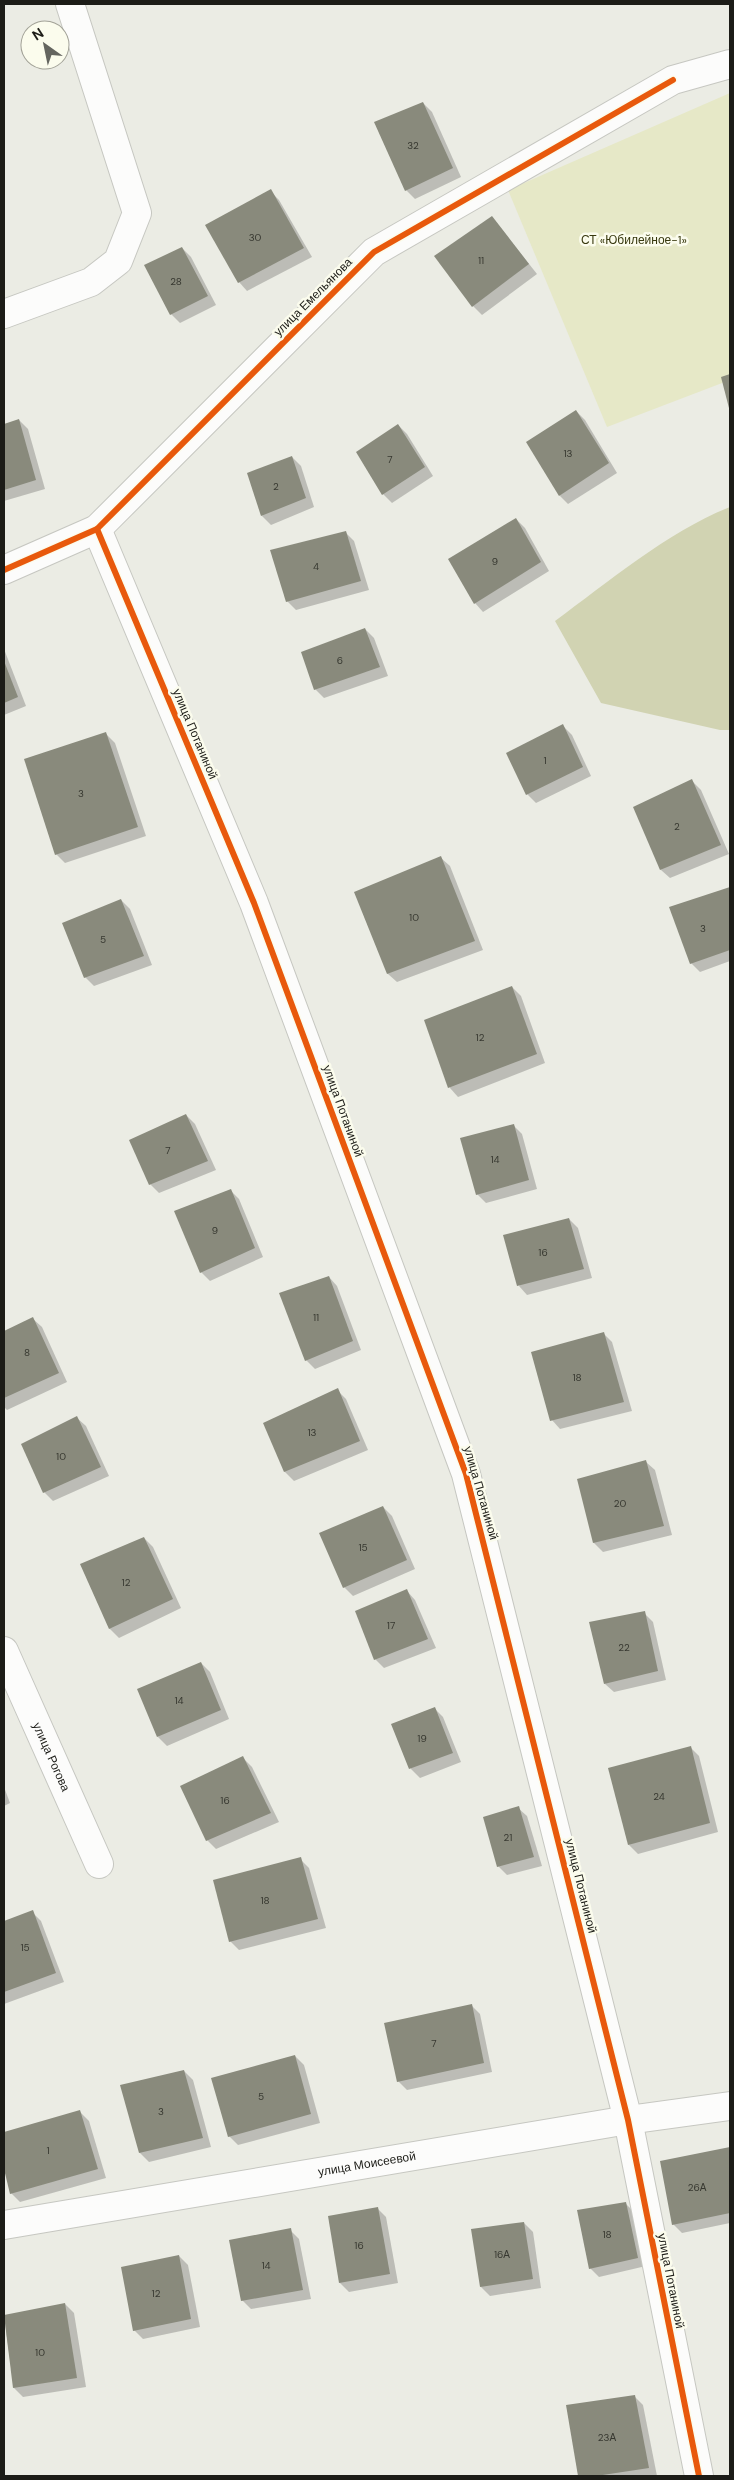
<svg xmlns="http://www.w3.org/2000/svg" width="734" height="2480" font-family="'DM Sans',sans-serif">
<style>
.green{fill:#e6e8c7}
.forest{fill:#d1d3b2}
.shadow{fill:#0003}
.building{fill:#898a7c}
.lines{fill:none;stroke-linecap:round;stroke-linejoin:round}
.minor-casing{stroke:#c6c7c1;stroke-width:30}
.minor{stroke:#fcfcfb;stroke-width:28}
.cycleway-casing{stroke:#fbfced;stroke-width:9}
.cycleway{stroke:#e8590c;stroke-width:6}
.labels{text-anchor:middle;dominant-baseline:central;stroke-width:5;stroke-linejoin:round;paint-order:stroke}
.number-label{font-size:10px;fill:#373830}
.park-label{font-size:12px;fill:#37380e;stroke:#fbfced}
.street-label{font-size:12px;fill:#1c1c17;stroke:#fbfced}
</style>
<rect width="100%" height="100%" fill="#ebece4"/>
<path class="green" d="M 730,93 L 730,380 L 607,427 L 508,190 Z"/>
<path class="forest" d="M 730,507 L 730,730 L 720,730 L 601,703 L 555,621 C 608,582 669,531 730,507 Z"/>
<g class="shadow">
<path d="M 423,103 L 432,112 L 461,177 L 415,199 L 406,190 L 375,123 Z"/>
<path d="M 270,191 L 279,200 L 312,257 L 247,291 L 239,282 Z"/>
<path d="M 492,217 L 537,274 L 482,315 L 473,306 Z"/>
<path d="M 182,248 L 191,257 L 216,305 L 180,323 L 171,314 Z"/>
<path d="M 576,411 L 585,420 L 617,473 L 568,504 L 560,496 Z"/>
<path d="M 19,420 L 28,429 L 45,489 L 4,501 L 4,425 Z"/>
<path d="M 398,425 L 407,434 L 433,476 L 392,503 L 383,494 Z"/>
<path d="M 292,457 L 301,466 L 314,507 L 271,525 L 262,516 Z"/>
<path d="M 516,519 L 525,528 L 549,571 L 483,612 L 475,603 Z"/>
<path d="M 345,532 L 354,541 L 369,590 L 296,610 L 287,601 Z"/>
<path d="M 365,629 L 374,638 L 388,676 L 324,698 L 315,689 Z"/>
<path d="M 4,649 L 26,706 L 4,715 Z"/>
<path d="M 563,726 L 572,735 L 591,776 L 536,803 L 527,794 Z"/>
<path d="M 106,734 L 115,743 L 146,836 L 65,863 L 56,854 Z"/>
<path d="M 692,781 L 701,790 L 729,854 L 670,878 L 661,870 Z"/>
<path d="M 441,858 L 450,866 L 483,950 L 397,982 L 388,974 L 355,893 Z"/>
<path d="M 730,888 L 730,961 L 700,972 L 691,963 L 671,908 Z"/>
<path d="M 121,900 L 130,909 L 152,965 L 94,986 L 85,977 Z"/>
<path d="M 512,987 L 521,996 L 545,1063 L 458,1097 L 450,1088 L 425,1021 Z"/>
<path d="M 186,1115 L 195,1124 L 216,1170 L 159,1193 L 150,1184 Z"/>
<path d="M 513,1125 L 522,1134 L 537,1189 L 486,1203 L 477,1194 Z"/>
<path d="M 230,1190 L 239,1199 L 263,1257 L 210,1281 L 201,1272 Z"/>
<path d="M 569,1219 L 578,1228 L 592,1278 L 527,1295 L 519,1286 Z"/>
<path d="M 329,1277 L 337,1286 L 361,1350 L 315,1369 L 306,1360 Z"/>
<path d="M 33,1319 L 42,1327 L 67,1382 L 7,1410 L 4,1407 L 4,1332 Z"/>
<path d="M 603,1333 L 612,1342 L 632,1411 L 560,1429 L 552,1420 Z"/>
<path d="M 337,1390 L 346,1399 L 368,1450 L 294,1481 L 285,1472 L 265,1423 Z"/>
<path d="M 77,1418 L 86,1426 L 109,1476 L 53,1501 L 44,1492 Z"/>
<path d="M 646,1462 L 655,1470 L 672,1535 L 603,1552 L 594,1543 L 578,1480 Z"/>
<path d="M 383,1507 L 392,1516 L 415,1569 L 353,1596 L 344,1587 Z"/>
<path d="M 144,1538 L 153,1547 L 181,1608 L 119,1638 L 110,1629 L 81,1565 Z"/>
<path d="M 407,1591 L 415,1600 L 436,1648 L 384,1668 L 375,1659 Z"/>
<path d="M 644,1613 L 653,1622 L 666,1680 L 614,1692 L 605,1684 Z"/>
<path d="M 201,1663 L 210,1672 L 229,1719 L 167,1746 L 158,1737 Z"/>
<path d="M 434,1708 L 443,1717 L 461,1762 L 420,1778 L 411,1769 L 393,1724 Z"/>
<path d="M 690,1747 L 699,1756 L 718,1832 L 638,1854 L 629,1845 Z"/>
<path d="M 243,1758 L 252,1767 L 279,1822 L 216,1849 L 207,1840 Z"/>
<path d="M 4,1787 L 10,1803 L 4,1806 Z"/>
<path d="M 518,1808 L 527,1816 L 542,1866 L 507,1875 L 498,1866 Z"/>
<path d="M 300,1859 L 309,1868 L 326,1928 L 239,1950 L 230,1941 Z"/>
<path d="M 32,1912 L 41,1921 L 64,1982 L 4,2004 L 4,1922 Z"/>
<path d="M 471,2005 L 480,2014 L 492,2072 L 407,2090 L 398,2081 Z"/>
<path d="M 295,2056 L 304,2065 L 320,2123 L 238,2145 L 229,2136 Z"/>
<path d="M 184,2071 L 193,2080 L 211,2147 L 149,2162 L 140,2153 L 122,2086 Z"/>
<path d="M 80,2112 L 89,2121 L 106,2178 L 20,2202 L 11,2193 L 4,2165 L 4,2133 Z"/>
<path d="M 730,2148 L 730,2223 L 682,2233 L 673,2224 L 661,2162 Z"/>
<path d="M 625,2203 L 634,2212 L 646,2266 L 599,2277 L 590,2268 Z"/>
<path d="M 377,2208 L 386,2217 L 398,2283 L 349,2292 L 340,2283 L 329,2217 Z"/>
<path d="M 524,2223 L 533,2232 L 541,2288 L 490,2296 L 481,2287 L 473,2230 Z"/>
<path d="M 290,2230 L 299,2239 L 311,2299 L 251,2309 L 242,2300 Z"/>
<path d="M 179,2256 L 188,2265 L 200,2327 L 143,2339 L 134,2330 Z"/>
<path d="M 65,2304 L 74,2313 L 86,2387 L 23,2397 L 14,2388 L 4,2316 Z"/>
<path d="M 634,2396 L 643,2405 L 657,2476 L 579,2476 L 567,2406 Z"/>
</g>
<g class="building">
<path d="M 423,102 L 453,168 L 405,191 L 374,122 Z"/>
<path d="M 271,189 L 304,248 L 238,283 L 205,225 Z"/>
<path d="M 492,216 L 529,264 L 472,307 L 434,256 Z"/>
<path d="M 182,247 L 208,296 L 170,315 L 144,265 Z"/>
<path d="M 730,374 L 730,412 L 721,377 Z"/>
<path d="M 576,410 L 609,463 L 559,496 L 526,442 Z"/>
<path d="M 19,419 L 36,480 L 4,490 L 4,424 Z"/>
<path d="M 398,424 L 425,467 L 382,495 L 356,452 Z"/>
<path d="M 292,456 L 306,498 L 261,516 L 247,473 Z"/>
<path d="M 516,518 L 541,562 L 474,604 L 448,559 Z"/>
<path d="M 346,531 L 361,581 L 286,602 L 270,550 Z"/>
<path d="M 365,628 L 380,667 L 314,690 L 301,652 Z"/>
<path d="M 4,661 L 18,697 L 4,703 Z"/>
<path d="M 563,724 L 583,767 L 526,795 L 506,753 Z"/>
<path d="M 106,732 L 138,827 L 55,855 L 24,759 Z"/>
<path d="M 692,779 L 721,845 L 660,870 L 633,807 Z"/>
<path d="M 441,856 L 475,941 L 387,974 L 354,892 Z"/>
<path d="M 730,887 L 730,950 L 690,964 L 669,907 Z"/>
<path d="M 121,899 L 144,956 L 84,978 L 62,923 Z"/>
<path d="M 512,986 L 537,1054 L 448,1088 L 424,1020 Z"/>
<path d="M 186,1114 L 208,1161 L 149,1185 L 129,1140 Z"/>
<path d="M 514,1124 L 529,1180 L 476,1195 L 460,1138 Z"/>
<path d="M 231,1189 L 255,1248 L 200,1273 L 174,1211 Z"/>
<path d="M 569,1218 L 584,1269 L 517,1286 L 503,1235 Z"/>
<path d="M 329,1276 L 353,1341 L 305,1361 L 279,1293 Z"/>
<path d="M 33,1317 L 59,1373 L 4,1398 L 4,1331 Z"/>
<path d="M 604,1332 L 624,1402 L 550,1421 L 531,1352 Z"/>
<path d="M 338,1388 L 360,1441 L 284,1472 L 263,1423 Z"/>
<path d="M 77,1416 L 101,1467 L 43,1493 L 21,1444 Z"/>
<path d="M 646,1460 L 664,1526 L 593,1543 L 577,1479 Z"/>
<path d="M 383,1506 L 407,1560 L 343,1588 L 319,1533 Z"/>
<path d="M 144,1537 L 173,1599 L 109,1629 L 80,1564 Z"/>
<path d="M 407,1589 L 428,1639 L 374,1660 L 355,1611 Z"/>
<path d="M 645,1611 L 658,1671 L 604,1684 L 589,1622 Z"/>
<path d="M 201,1662 L 221,1710 L 157,1737 L 137,1689 Z"/>
<path d="M 435,1707 L 453,1753 L 409,1769 L 391,1724 Z"/>
<path d="M 691,1746 L 710,1823 L 628,1845 L 608,1768 Z"/>
<path d="M 243,1756 L 271,1813 L 206,1841 L 180,1786 Z"/>
<path d="M 519,1806 L 534,1857 L 497,1867 L 483,1817 Z"/>
<path d="M 301,1857 L 318,1919 L 229,1942 L 213,1880 Z"/>
<path d="M 33,1910 L 56,1973 L 4,1992 L 4,1921 Z"/>
<path d="M 472,2004 L 484,2063 L 397,2082 L 384,2023 Z"/>
<path d="M 295,2055 L 311,2114 L 228,2137 L 211,2078 Z"/>
<path d="M 184,2070 L 203,2138 L 139,2153 L 120,2085 Z"/>
<path d="M 80,2110 L 98,2169 L 10,2194 L 4,2169 L 4,2132 Z"/>
<path d="M 730,2147 L 730,2213 L 672,2225 L 660,2161 Z"/>
<path d="M 626,2202 L 638,2258 L 589,2269 L 577,2210 Z"/>
<path d="M 378,2207 L 390,2274 L 339,2283 L 328,2216 Z"/>
<path d="M 524,2222 L 533,2279 L 480,2287 L 471,2229 Z"/>
<path d="M 291,2228 L 303,2290 L 241,2301 L 229,2240 Z"/>
<path d="M 179,2255 L 191,2319 L 133,2331 L 121,2267 Z"/>
<path d="M 65,2303 L 77,2378 L 13,2388 L 4,2315 Z"/>
<path d="M 635,2395 L 649,2468 L 596,2476 L 578,2476 L 566,2405 Z"/>
</g>
<g class="lines">
<defs>
<g id="minor">
<path d="M 4,314 L 91,282 L 118,261 L 137,213 L 70,4"/>
<path d="M 97,529 L 254,903 L 466,1474 L 628,2120 L 699,2476"/>
<path d="M 4,570 L 97,529 L 374,252 L 673,80 L 730,64"/>
<path id="s1" d="M 4,1651 L 99,1864"/>
<path id="s2" d="M 4,2225 L 628,2120 L 730,2106"/>
</g>
</defs>
<use href="#minor" class="minor-casing"/>
<use href="#minor" class="minor"/>
<defs>
<g id="cycleway">
<path d="M 97,529 L 254,903 L 466,1474 L 628,2120 L 699,2476"/>
<path d="M 4,570 L 97,529 L 374,252 L 673,80"/>
</g>
</defs>
<use href="#cycleway" class="cycleway-casing"/>
<use href="#cycleway" class="cycleway"/>
</g>
<g class="labels">
<g class="number-label">
<text x="413" y="145">32</text>
<text x="255" y="237">30</text>
<text x="481" y="260">11</text>
<text x="176" y="281">28</text>
<text x="568" y="453">13</text>
<text x="390" y="459">7</text>
<text x="276" y="486">2</text>
<text x="495" y="561">9</text>
<text x="316" y="566">4</text>
<text x="340" y="660">6</text>
<text x="545" y="760">1</text>
<text x="81" y="793">3</text>
<text x="677" y="826">2</text>
<text x="414" y="917">10</text>
<text x="703" y="928">3</text>
<text x="103" y="939">5</text>
<text x="480" y="1037">12</text>
<text x="168" y="1150">7</text>
<text x="495" y="1159">14</text>
<text x="215" y="1230">9</text>
<text x="543" y="1252">16</text>
<text x="316" y="1317">11</text>
<text x="27" y="1352">8</text>
<text x="577" y="1377">18</text>
<text x="312" y="1432">13</text>
<text x="61" y="1456">10</text>
<text x="620" y="1503">20</text>
<text x="363" y="1547">15</text>
<text x="126" y="1582">12</text>
<text x="391" y="1625">17</text>
<text x="624" y="1647">22</text>
<text x="179" y="1700">14</text>
<text x="422" y="1738">19</text>
<text x="659" y="1796">24</text>
<text x="225" y="1800">16</text>
<text x="508" y="1837">21</text>
<text x="265" y="1900">18</text>
<text x="25" y="1947">15</text>
<text x="434" y="2043">7</text>
<text x="261" y="2096">5</text>
<text x="161" y="2111">3</text>
<text x="48" y="2150">1</text>
<text x="697" y="2187">26А</text>
<text x="607" y="2234">18</text>
<text x="359" y="2245">16</text>
<text x="502" y="2254">16А</text>
<text x="266" y="2265">14</text>
<text x="156" y="2293">12</text>
<text x="40" y="2352">10</text>
<text x="607" y="2437">23А</text>
</g>
<g class="park-label">
<text x="634" y="240">СТ «Юбилейное-1»</text>
</g>
<g class="street-label">
<text transform="translate(313 297) rotate(-45)">улица Емельянова</text>
<text transform="translate(195 734) rotate(67)">улица Потаниной</text>
<text transform="translate(343 1111) rotate(70)">улица Потаниной</text>
<text transform="translate(481 1493) rotate(74)">улица Потаниной</text>
<text stroke="none"><textPath href="#s1" startOffset="116">улица Рогова</textPath></text>
<text transform="translate(581 1886) rotate(76)">улица Потаниной</text>
<text stroke="none"><textPath href="#s2" startOffset="368">улица Моисеевой</textPath></text>
<text transform="translate(671 2281) rotate(79)">улица Потаниной</text>
</g>
</g>
<rect width="734" height="2480" fill="none" stroke="#1c1c17" stroke-width="10"/>
<g transform="translate(45 45) rotate(327)"><circle r="24" fill="#fbfced" stroke="#a2a297"/>
<path d="M0-4L9 19L0 12L-9 19Z" fill="#64655f"/>
<text y="-8" font-size="14" font-weight="bold" text-anchor="middle" fill="#1c1c17">N</text>
</g>
</svg>
